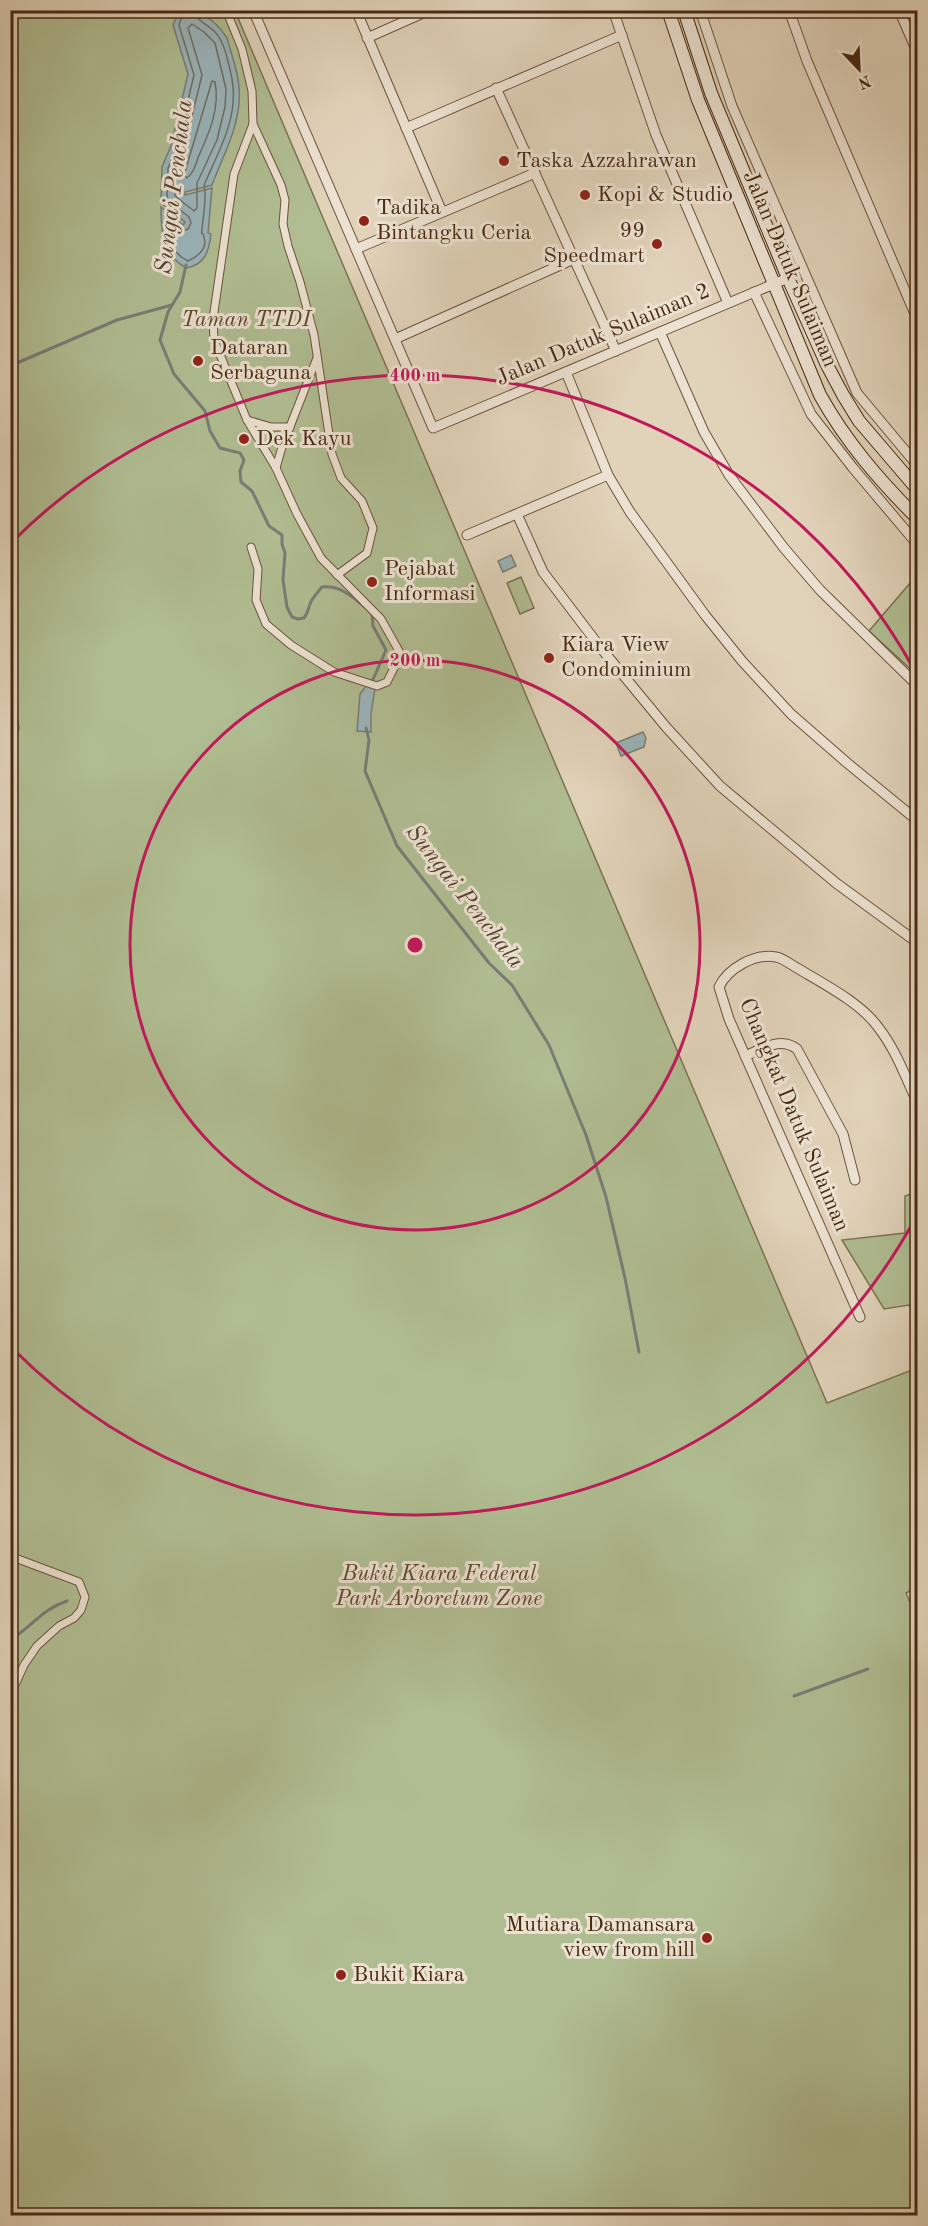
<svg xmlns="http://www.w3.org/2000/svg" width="928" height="2226" font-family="'Old Standard TT',serif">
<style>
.green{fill:#b0bd92;stroke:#7c7351;stroke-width:1.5}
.water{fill:#9ab5bb;stroke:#797d77;stroke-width:1.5}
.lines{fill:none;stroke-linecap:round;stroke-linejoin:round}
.shore{stroke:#716f66;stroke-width:1.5}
.stream{stroke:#797d77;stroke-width:3}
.pedestrian-casing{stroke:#6e543a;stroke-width:9}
.minor-casing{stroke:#6e543a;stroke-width:11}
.secondary-casing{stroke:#482910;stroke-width:14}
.pedestrian{stroke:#ece2d2;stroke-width:7}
.minor{stroke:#ece2d2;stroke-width:9}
.secondary{stroke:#ece2d2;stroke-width:12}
.ring{fill:none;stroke:#c2185b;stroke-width:3}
.poi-dot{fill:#8f2418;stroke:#ece2d2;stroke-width:2}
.labels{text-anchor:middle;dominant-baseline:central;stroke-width:6;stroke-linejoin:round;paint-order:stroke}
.poi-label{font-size:22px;fill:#482910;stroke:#ece2d2;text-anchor:start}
.street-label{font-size:22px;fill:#482910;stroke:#ece2d2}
.park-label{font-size:22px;font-style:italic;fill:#5d472a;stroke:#ece2d2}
.water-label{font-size:24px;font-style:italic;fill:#584532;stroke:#ece2d2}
.centre{fill:#c2185b;stroke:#ece2d2;stroke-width:3}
.ring-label{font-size:18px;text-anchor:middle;font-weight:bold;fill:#c2185b;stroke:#ece2d2;stroke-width:6;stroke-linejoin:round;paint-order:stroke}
</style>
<rect width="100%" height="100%" fill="#e1d3ba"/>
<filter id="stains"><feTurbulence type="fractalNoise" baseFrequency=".00333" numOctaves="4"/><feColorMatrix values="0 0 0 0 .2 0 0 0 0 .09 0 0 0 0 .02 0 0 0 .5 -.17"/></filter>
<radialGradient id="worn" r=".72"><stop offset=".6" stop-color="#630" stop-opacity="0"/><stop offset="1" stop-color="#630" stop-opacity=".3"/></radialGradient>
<g class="green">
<path d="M 11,11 L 235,11 L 827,1403 L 917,1368 L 917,1588 L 906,1593 L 918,1621 L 917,2215 L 11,2216 Z"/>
<path d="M 917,575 L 917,675 L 869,631 Z"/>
<path d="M 521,577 L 534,608 L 520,614 L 507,583 Z"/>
<path d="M 917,1192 L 918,1192 L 917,1321 L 909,1305 L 884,1309 L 842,1240 L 905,1233 L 905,1196 Z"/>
</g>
<g class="water">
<path d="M 174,11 C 198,10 213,16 227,38 C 231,54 238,70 239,87 C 242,123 224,153 212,185 L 185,192 L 185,195 L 212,188 L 208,233 L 211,234 C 209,251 205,265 186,268 C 162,254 161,232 161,207 L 183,225 L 185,222 L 161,203 L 162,167 L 171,146 L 188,74 L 173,25 L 177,16 Z"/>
<path d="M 511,555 L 516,566 L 503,572 L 498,561 Z"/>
<path d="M 366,686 L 375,688 L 371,714 L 371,732 L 357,731 L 360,694 Z"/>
<path d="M 643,732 L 646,738 L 644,747 L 621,756 L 616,743 Z"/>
</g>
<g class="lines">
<g class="shore">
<path d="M 181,10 L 182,16 L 179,25 L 194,75 L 177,147 L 168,168 L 167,200 L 189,217 L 191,223 L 188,229 L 183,231 L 169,223 C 163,237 175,255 188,261 C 197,257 208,249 204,237 C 202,229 201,238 202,229 C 203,218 205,207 205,197 C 206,192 203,188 205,183 C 219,150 239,117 232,79 C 229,65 225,42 215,32 C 208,25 195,20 194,10"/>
<path d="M 192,24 L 204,32 L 215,43 L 226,89 L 225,107 L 217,140 L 197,183 L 197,208 L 194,211 L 175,196 L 176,169 L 184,149 L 202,75 L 188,28 Z"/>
<path d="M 212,81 L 215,82 C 220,107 210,131 200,153 C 196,162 195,172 187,178 L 184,175 Z"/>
</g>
<g class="stream">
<path d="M 186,265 L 180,292 L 168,312 L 160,340 L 174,374 L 205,411 L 210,431 L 220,448 L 240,453 L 244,460 L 240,471 L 241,482 L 252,491 L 269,526 L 282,535 L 282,544 L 285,553 L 283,580 L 287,607 L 292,617 L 298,619 L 304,618 C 308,613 308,609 310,604 C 312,598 318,592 322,587 C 341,585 354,598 367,609"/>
<path d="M 17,363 L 117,320 L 172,305"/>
<path d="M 371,684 L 386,650 L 373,626 L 372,614"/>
<path d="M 366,728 L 369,740 L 365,771 L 397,846 L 489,963 L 512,985 L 549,1045 L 586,1135 L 606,1197 L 625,1278 L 639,1352"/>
<path d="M 10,1640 C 31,1628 42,1609 67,1601"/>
<path d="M 794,1696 L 868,1669"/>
</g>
<defs>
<g id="pedestrian">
<path d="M 226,10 L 242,49 L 252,91 L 253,124 L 234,174 L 213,319 L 214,340 L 247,420 L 276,468 L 297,514 L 321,558 L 381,619 L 399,651 L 399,658 L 387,682 L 377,686 L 334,672 L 291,645 L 266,624 L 256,600 L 258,569 L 251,547"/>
<path d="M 253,124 L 281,185 L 285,200 L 283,224 L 288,246 L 300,282 L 314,335 L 332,454 L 341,478 L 362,501 L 373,528 L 367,553 L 337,575"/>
<path d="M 247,420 L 271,427 L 290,427"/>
<path d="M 276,468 L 282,447 L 317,358"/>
<path d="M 10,696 L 15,728 L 10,745"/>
<path d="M 10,1556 L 79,1582 L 85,1597 L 81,1610 L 74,1618 L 59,1626 L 37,1646 L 24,1665 L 10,1696"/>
</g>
<g id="minor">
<path d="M 253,10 L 433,428 L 788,278"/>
<path d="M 356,10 L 442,212"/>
<path d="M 613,10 L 656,135 L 728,303"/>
<path d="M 700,10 L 732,106 L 857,393 L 918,466"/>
<path d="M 789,10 L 807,61 L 918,321"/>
<path d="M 899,10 L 918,54"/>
<path d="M 367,38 L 430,10"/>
<path d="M 496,88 L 616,351"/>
<path d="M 406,128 L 622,35"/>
<path d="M 356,249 L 535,173"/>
<path d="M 754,292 L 811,414 L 853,468 L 918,545"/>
<path d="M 660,332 L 704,432 L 729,475 L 784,548 L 820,590 L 918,686"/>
<path d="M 395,339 L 574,259"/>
<path d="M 566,372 L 608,475 L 630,512 L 705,615 L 742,661 L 791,714 L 846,762 L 918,821"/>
<path d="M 517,514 L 543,572 L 600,647 L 666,727 L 720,786 L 836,883 L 918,943"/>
<path d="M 467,535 L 608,475"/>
<path d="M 745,1056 C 763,1049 780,1036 797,1049 L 843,1134 L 855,1180"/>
<path d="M 860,1317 L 729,1019 L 719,987 C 728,968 755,953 776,957 C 783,958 790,964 797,968 C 822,983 861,1003 878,1027 C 896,1050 906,1078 918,1104"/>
</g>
<g id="secondary">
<path d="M 668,10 L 698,100 L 820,395 C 846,442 880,481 918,519"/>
<path d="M 684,10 L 711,93 L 788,278 L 827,365 L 843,395 L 859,421 L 918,490"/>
</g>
</defs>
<use href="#pedestrian" class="pedestrian-casing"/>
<use href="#minor" class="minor-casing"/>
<use href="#secondary" class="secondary-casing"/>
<use href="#pedestrian" class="pedestrian"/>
<use href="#minor" class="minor"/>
<use href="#secondary" class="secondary"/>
</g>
<g class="ring">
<circle cx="415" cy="945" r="285"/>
<path d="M916 1217A570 570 0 0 1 12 1348M12 542A570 570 0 0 1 916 673"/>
</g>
<g class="poi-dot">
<circle cx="504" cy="161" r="6"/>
<circle cx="585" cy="195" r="6"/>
<circle cx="364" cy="221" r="6"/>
<circle cx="657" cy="244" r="6"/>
<circle cx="198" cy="361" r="6"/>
<circle cx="244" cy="439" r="6"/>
<circle cx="372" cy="582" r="6"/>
<circle cx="549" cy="658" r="6"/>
<circle cx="707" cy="1938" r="6"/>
<circle cx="341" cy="1975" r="6"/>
</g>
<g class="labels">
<g class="poi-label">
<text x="516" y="161">Taska Azzahrawan</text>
<text x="597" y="195">Kopi &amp; Studio</text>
<text x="376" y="208">Tadika<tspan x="376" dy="25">Bintangku Ceria</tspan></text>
<text x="645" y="231" text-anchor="end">99<tspan x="645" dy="25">Speedmart</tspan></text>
<text x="210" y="348">Dataran<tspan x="210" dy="25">Serbaguna</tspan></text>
<text x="256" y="439">Dek Kayu</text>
<text x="384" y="569">Pejabat<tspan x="384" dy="25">Informasi</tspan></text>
<text x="561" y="645">Kiara View<tspan x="561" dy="25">Condominium</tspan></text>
<text x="695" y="1925" text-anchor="end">Mutiara Damansara<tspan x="695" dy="25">view from hill</tspan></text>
<text x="353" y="1975">Bukit Kiara</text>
</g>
<g class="street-label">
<text transform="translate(790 269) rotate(67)">Jalan Datuk Sulaiman</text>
<text transform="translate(603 335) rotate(-23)">Jalan Datuk Sulaiman 2</text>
<text transform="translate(794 1115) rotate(67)">Changkat Datuk Sulaiman</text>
</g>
<g class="park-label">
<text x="246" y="320">Taman TTDI</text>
<text x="439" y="1574">Bukit Kiara Federal<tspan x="439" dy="25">Park Arboretum Zone</tspan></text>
</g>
<g class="water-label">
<text transform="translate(175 187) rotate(-83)">Sungai Penchala</text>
<text transform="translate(464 897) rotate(52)">Sungai Penchala</text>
</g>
</g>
<circle cx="415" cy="945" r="9" class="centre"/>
<g class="ring-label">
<text x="415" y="381">400 m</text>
<text x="415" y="666">200 m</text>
</g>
<rect width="928" height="2226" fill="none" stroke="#e1d3ba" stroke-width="36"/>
<rect x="12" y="12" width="904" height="2202" fill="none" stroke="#482910" stroke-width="3"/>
<rect x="18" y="18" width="892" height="2190" fill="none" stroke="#482910" stroke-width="1.5"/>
<g transform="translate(859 69) rotate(157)" stroke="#ece2d2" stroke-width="4.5" paint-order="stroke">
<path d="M0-4.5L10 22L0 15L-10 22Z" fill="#482910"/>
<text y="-9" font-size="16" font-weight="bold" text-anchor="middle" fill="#482910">N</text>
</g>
<rect width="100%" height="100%" filter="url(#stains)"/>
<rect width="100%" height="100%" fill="url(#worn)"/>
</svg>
